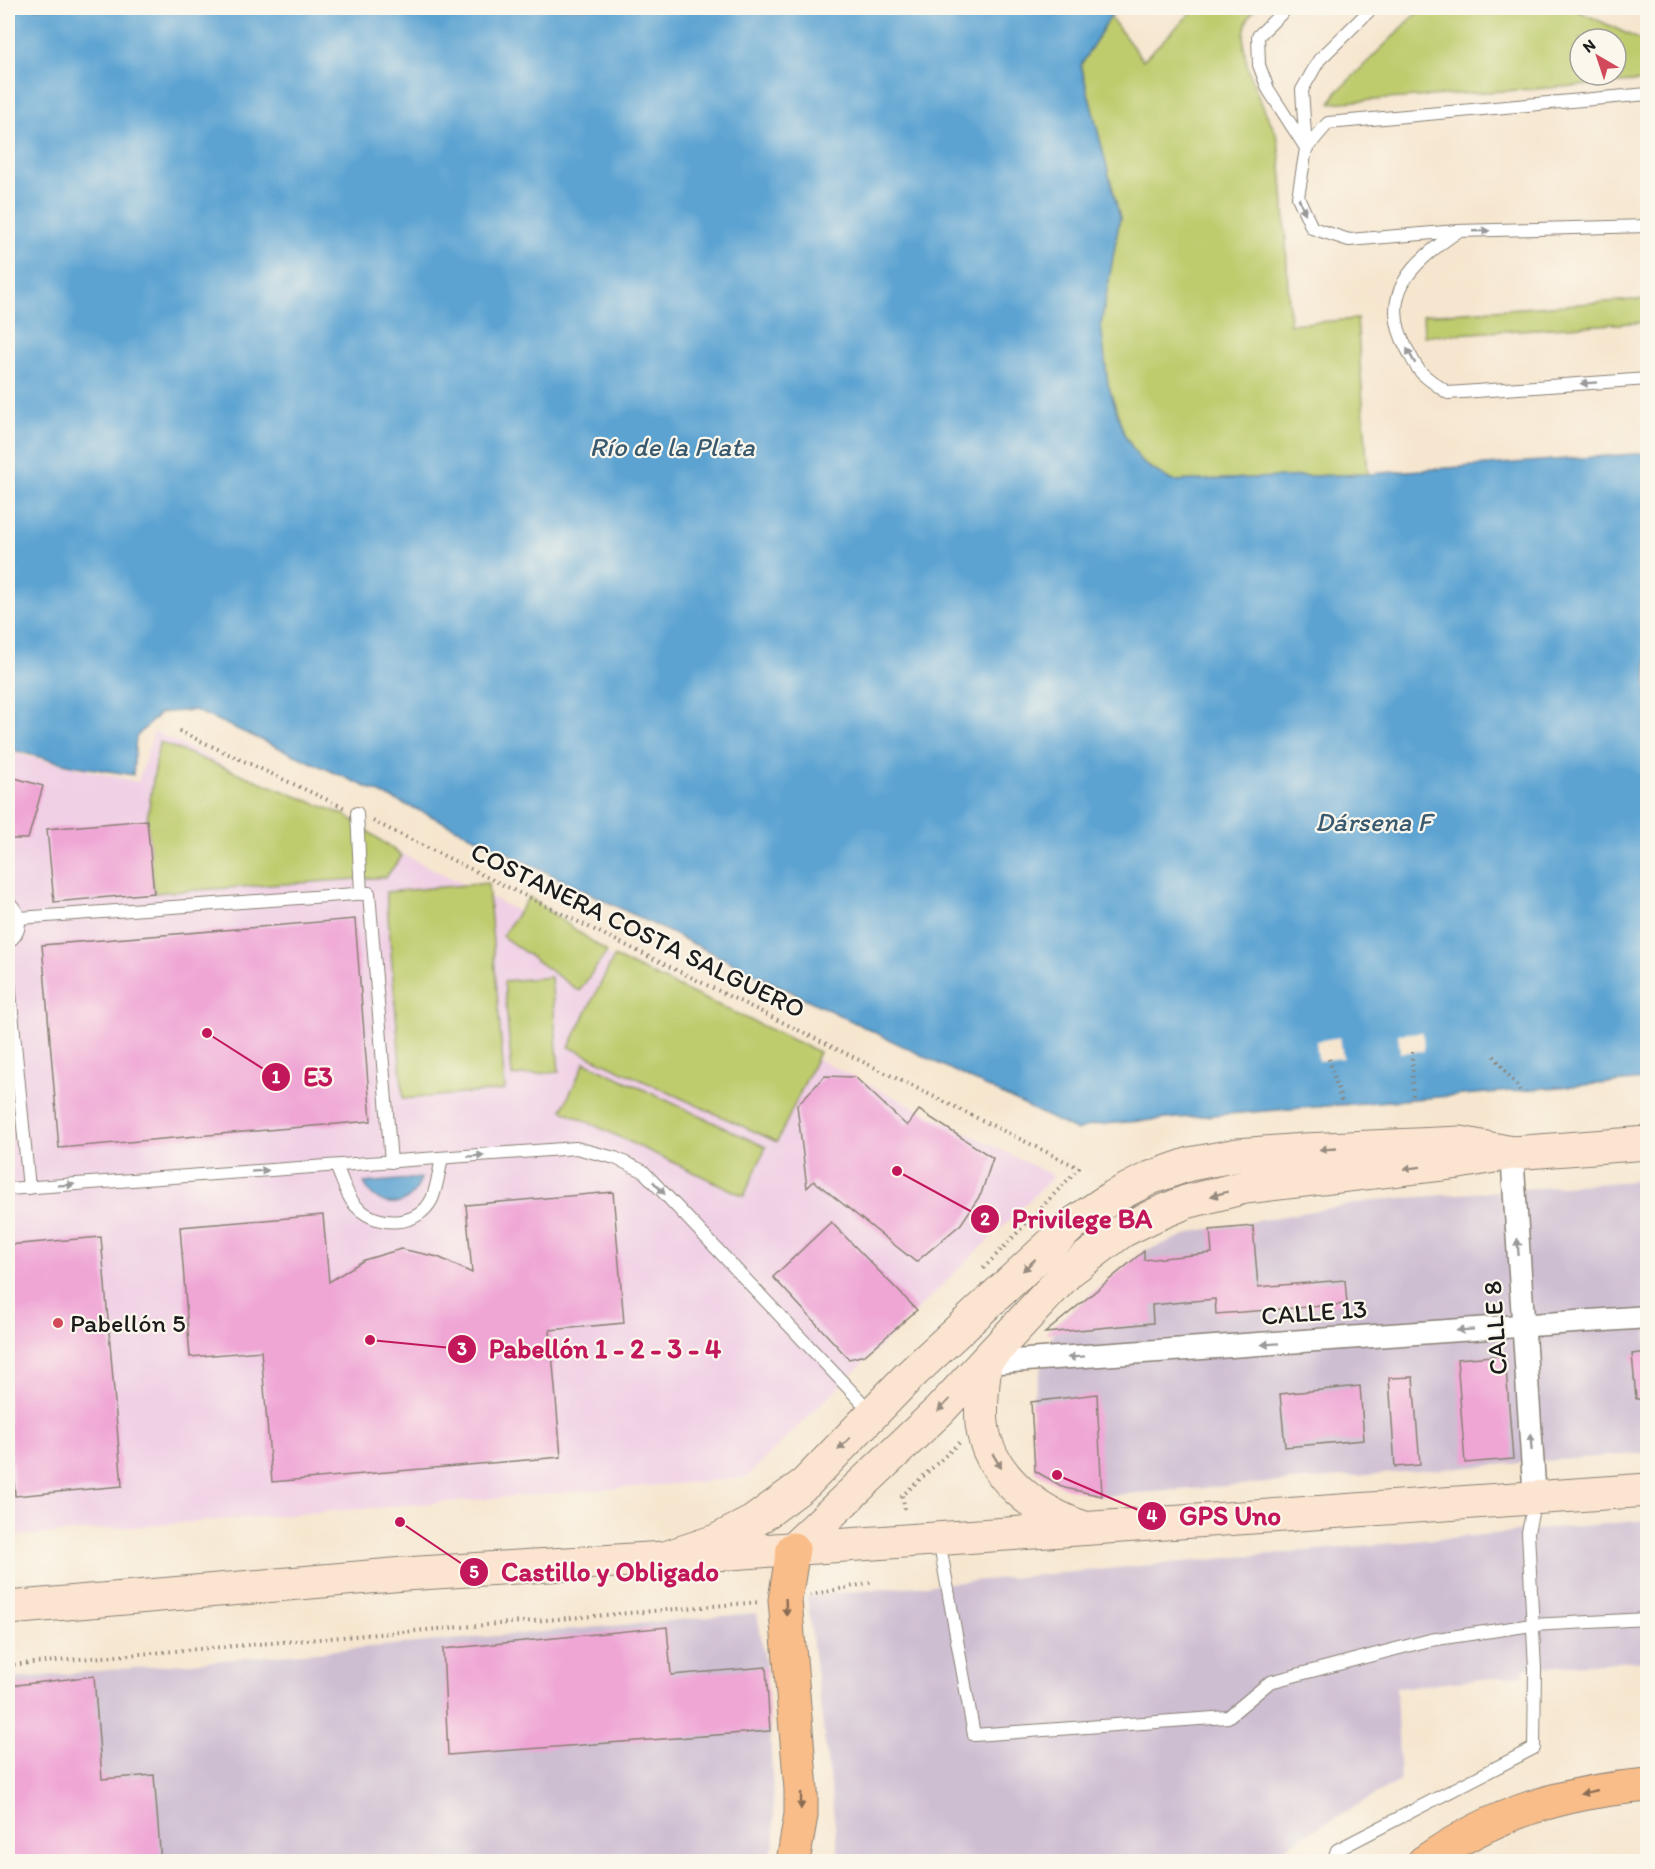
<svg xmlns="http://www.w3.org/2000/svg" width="1655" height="1869" font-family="Itim,sans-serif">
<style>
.built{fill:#f0d0e5}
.industrial{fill:#cebed2}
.green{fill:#bfcc6e;stroke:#6e7445;stroke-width:1.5;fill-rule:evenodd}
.water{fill:#5ba3d2;stroke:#3c6077;stroke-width:1.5}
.pier{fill:#f6e6cf}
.building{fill:#efa6d5}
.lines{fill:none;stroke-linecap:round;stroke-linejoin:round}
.lane-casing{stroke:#898176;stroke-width:14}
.street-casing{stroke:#898176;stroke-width:25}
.secondary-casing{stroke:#898176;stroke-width:35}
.highway-casing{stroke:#898176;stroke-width:35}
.path{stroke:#898176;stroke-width:4;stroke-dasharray:1.5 4.5;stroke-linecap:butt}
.lane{stroke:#fff;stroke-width:12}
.street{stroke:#fff;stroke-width:22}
.secondary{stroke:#fce5d0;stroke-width:33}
.highway{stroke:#f8bd89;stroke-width:33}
.oneway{fill:#999}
.oneway2{fill:#978b7f}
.oneway3{fill:#8a6c52}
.poi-dot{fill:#d1495b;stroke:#fbf7ec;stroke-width:2}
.labels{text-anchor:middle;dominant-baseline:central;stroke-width:4.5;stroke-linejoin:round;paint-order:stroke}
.street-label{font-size:26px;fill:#1c1c1c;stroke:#fbf7ec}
.poi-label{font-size:26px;fill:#1c1c1c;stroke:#fbf7ec;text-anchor:start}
.water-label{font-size:27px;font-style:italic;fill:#38596e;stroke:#fbf7ec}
.leader{fill:none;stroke:#c2185b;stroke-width:2}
.callout-dot{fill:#c2185b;stroke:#fbf7ec;stroke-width:2}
.mark-label{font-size:18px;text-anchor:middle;font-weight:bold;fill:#fff}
.callout-label{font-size:27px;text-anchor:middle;font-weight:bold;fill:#c2185b;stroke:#fbf7ec;stroke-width:4.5;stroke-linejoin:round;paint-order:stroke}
</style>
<rect width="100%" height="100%" fill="#fbf7ec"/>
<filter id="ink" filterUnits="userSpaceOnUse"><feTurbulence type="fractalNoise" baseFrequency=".0167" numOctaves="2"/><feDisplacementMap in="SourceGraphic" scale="12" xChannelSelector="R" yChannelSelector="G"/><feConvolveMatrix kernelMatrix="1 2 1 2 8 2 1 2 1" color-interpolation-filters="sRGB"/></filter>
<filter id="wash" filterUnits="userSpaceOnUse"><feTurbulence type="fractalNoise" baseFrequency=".008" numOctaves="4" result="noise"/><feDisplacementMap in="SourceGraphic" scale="24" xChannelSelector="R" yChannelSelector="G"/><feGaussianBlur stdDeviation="1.35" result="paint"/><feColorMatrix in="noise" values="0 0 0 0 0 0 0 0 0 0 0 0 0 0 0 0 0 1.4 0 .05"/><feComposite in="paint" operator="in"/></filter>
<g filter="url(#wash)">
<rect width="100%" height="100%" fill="#f6e6cf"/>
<path class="built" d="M 154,731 L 1054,1176 L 746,1478 L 8,1537 L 8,752 L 138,782 Z"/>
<g class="industrial">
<path d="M 1647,1180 L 1647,1453 L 1102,1496 L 1093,1395 L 1031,1402 L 1056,1323 L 1144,1251 L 1197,1231 L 1377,1200 Z"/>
<path d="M 1647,1520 L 1647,1660 L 1525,1668 L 1523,1675 L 1396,1688 L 1400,1781 L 1260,1861 L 836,1861 L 838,1850 L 807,1596 Z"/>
<path d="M 757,1613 L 766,1667 L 770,1731 L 775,1841 L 769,1861 L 8,1862 L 8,1679 Z"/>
</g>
<g class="green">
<path d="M 1196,8 L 1256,8 C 1230,33 1252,83 1265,111 C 1269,120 1276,130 1278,140 C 1286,200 1286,263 1290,324 L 1357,319 L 1368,474 L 1172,481 L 1141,462 L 1124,434 L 1108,384 L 1101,325 L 1120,218 L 1081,65 L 1110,17 L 1143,60 Z"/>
<path d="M 1422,8 L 1572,8 L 1647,43 L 1647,81 L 1330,103 L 1336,93 ZM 1580,39 L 1616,39 L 1616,75 L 1580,75 Z"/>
<path d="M 1647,299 L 1647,322 L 1424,336 L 1423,315 Z"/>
<path d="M 159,742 L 347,816 L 402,856 L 386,877 L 154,893 L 147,820 Z"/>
<path d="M 488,883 L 505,1090 L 403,1099 L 386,892 Z"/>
<path d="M 529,897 L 607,952 L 579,991 L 502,936 Z"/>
<path d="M 614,957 L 819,1052 L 777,1142 L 569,1047 Z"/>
<path d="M 551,977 L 559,1072 L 512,1076 L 504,981 Z"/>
<path d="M 585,1062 L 766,1147 L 744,1196 L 562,1110 Z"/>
</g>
<g class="water">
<path d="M 8,8 L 1119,8 L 1110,17 L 1081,65 L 1120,218 L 1101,325 L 1108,384 L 1124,434 L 1141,462 L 1172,481 L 1368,474 L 1647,453 L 1647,1080 L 1092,1125 L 1077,1131 L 427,814 L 194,710 L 160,713 L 136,737 L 133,775 L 71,765 L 8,749 Z"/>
<path d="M 421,1178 C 412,1210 379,1212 364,1183 Z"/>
</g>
<g class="pier">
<path d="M 1423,1032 L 1424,1051 L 1400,1053 L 1398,1034 Z"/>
<path d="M 1340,1037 L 1343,1058 L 1318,1061 L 1316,1041 Z"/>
</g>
<g id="blocks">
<g class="building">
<path d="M 8,776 L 43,786 L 28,839 L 8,839 Z"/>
<path d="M 147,820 L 154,893 L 54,902 L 47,829 Z"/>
<path d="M 355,919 L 371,1121 L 59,1148 L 42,945 Z"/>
<path d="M 825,1076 L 855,1077 L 907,1126 L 919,1110 L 993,1158 L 981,1194 L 961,1224 L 916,1262 L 814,1181 L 807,1188 L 797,1105 Z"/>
<path d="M 613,1192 L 624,1323 L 550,1330 L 561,1457 L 272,1482 L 261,1351 L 190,1357 L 180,1227 L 323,1215 L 329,1282 L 364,1260 L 401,1249 L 438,1257 L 472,1273 L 466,1205 Z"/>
<path d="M 831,1222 L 917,1310 L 865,1355 L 849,1359 L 773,1277 Z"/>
<path d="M 1253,1226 L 1258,1287 L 1345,1280 L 1347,1304 L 1216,1314 L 1215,1299 L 1152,1305 L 1153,1323 L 1045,1333 L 1144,1251 L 1144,1260 L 1212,1253 L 1210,1230 Z"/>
<path d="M 101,1237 L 122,1486 L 15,1496 L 8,1402 L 8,1245 Z"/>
<path d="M 1647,1352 L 1647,1399 L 1636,1399 L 1632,1354 Z"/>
<path d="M 1505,1355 L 1513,1459 L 1465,1463 L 1457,1359 Z"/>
<path d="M 1413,1377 L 1420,1465 L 1395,1467 L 1389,1378 Z"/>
<path d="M 1360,1386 L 1364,1440 L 1285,1447 L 1280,1394 Z"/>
<path d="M 1097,1394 L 1102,1496 L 1065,1488 L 1035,1471 L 1031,1402 Z"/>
<path d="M 667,1627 L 671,1675 L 766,1667 L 770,1731 L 448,1755 L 443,1649 Z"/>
<path d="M 94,1676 L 102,1779 L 154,1775 L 161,1862 L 8,1862 L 8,1686 Z"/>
</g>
</g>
</g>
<g filter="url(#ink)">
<use href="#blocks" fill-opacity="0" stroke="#898176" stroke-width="1.5"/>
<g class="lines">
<defs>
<g id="lane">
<path d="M 1287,8 L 1258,36 L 1259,65 L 1268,89 L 1306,148"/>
<path d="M 1372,8 L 1319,60 L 1302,90 L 1306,149 L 1298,197 L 1312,228 L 1349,240 L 1457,231 L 1648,226"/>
<path d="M 1306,149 L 1328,123 L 1648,94"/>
<path d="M 1457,232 C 1413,262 1377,294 1407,349 C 1411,356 1414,364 1419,370 C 1426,379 1439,386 1448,393 L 1648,379"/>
<path d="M 357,813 L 361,894"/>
<path d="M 8,902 C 22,913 23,932 8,942"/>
<path d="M 19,918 L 369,893 L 391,1162"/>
<path d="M 8,971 L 29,1188"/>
<path d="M 336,1166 C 342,1178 347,1198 357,1207 C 378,1228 418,1227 432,1199 C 437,1187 439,1171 442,1158"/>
<path d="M 8,1189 L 576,1148 L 615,1158 L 643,1171 L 872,1413"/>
<path d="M 939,1540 L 974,1735 L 1228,1717 L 1270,1682 L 1430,1640 L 1532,1625 L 1648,1619"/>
<path d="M 1333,1862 L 1337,1850 L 1534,1748 L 1535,1669 L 1528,1532 L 1535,1500"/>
</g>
<g id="street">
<path d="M 1512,1153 L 1535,1500"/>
<path d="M 985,1363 L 1648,1317"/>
</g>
<g id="secondary">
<path d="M 985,1363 C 983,1383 980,1404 982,1424 C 988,1476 1038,1513 1084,1528"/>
<path d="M 793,1549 L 939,1411 L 1069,1271 L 1122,1231 L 1155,1215 L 1186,1202 L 1245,1187 L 1459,1162 L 1512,1153 L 1648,1143"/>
<path d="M 700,1555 L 1648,1490"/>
<path d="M 8,1608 L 404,1574 L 665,1558 L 716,1541 L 753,1522 L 806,1483 L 907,1378 L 1073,1224 L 1111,1198 L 1150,1178 L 1190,1164 L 1238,1155 L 1304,1150 L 1460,1143 L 1512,1153"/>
</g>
<g id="highway">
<path d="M 793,1549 L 785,1600 L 801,1789 L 801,1815 L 793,1862"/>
<path d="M 1424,1862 C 1494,1813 1563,1792 1648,1785"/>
</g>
</defs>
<use href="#lane" class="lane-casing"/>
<use href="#street" class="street-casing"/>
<use href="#secondary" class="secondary-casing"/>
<use href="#highway" class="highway-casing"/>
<g class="path">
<path d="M 179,731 L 345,808"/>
<path d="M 373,821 L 1079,1168 L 981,1271"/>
<path d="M 1412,1052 L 1413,1098"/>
<path d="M 1494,1056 L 1520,1090"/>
<path d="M 1329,1059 L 1342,1103"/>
<path d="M 905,1509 L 902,1496 L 960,1442"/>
<path d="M 810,1595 L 874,1582"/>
<path d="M 8,1665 L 761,1602"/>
</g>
<use href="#lane" class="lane"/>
<use href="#street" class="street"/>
<use href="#secondary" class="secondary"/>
<use href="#highway" class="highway"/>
</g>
<defs><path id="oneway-solid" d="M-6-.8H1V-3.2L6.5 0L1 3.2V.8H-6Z" transform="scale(1.5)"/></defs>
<g class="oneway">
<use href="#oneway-solid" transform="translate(1302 206) rotate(67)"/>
<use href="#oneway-solid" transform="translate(1481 231) rotate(-2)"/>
<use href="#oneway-solid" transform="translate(1411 356) rotate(-119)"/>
<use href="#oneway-solid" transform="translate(1589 383) rotate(176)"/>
<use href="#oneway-solid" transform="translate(476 1156) rotate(-4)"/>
<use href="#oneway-solid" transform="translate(260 1171) rotate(-4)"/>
<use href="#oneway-solid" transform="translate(66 1185) rotate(-4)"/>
<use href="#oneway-solid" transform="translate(659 1188) rotate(47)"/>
<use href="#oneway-solid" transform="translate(1518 1247) rotate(-94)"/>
<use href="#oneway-solid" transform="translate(1465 1330) rotate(176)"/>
<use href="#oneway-solid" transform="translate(1270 1344) rotate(176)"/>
<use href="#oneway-solid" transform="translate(1076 1357) rotate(176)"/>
<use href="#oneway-solid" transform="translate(1531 1442) rotate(-94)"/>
</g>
<g class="oneway2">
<use href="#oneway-solid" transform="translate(1328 1149) rotate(177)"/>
<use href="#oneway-solid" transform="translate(1412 1168) rotate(173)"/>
<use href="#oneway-solid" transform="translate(1219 1194) rotate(165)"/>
<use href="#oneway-solid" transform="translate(1029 1265) rotate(137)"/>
<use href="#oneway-solid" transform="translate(944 1405) rotate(135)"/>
<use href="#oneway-solid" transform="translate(844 1444) rotate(134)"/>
<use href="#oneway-solid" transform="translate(997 1461) rotate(59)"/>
</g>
<g class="oneway3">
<use href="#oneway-solid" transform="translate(786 1607) rotate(87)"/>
<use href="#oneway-solid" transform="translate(1589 1792) rotate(167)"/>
<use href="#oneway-solid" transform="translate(801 1801) rotate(91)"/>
</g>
</g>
<circle class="poi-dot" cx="58" cy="1323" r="6"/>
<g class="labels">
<g class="street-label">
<text transform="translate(638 930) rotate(26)">COSTANERA COSTA SALGUERO</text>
<text transform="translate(1314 1312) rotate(-4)">CALLE 13</text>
<text transform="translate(1495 1328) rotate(-94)">CALLE 8</text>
</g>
<g class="poi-label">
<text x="70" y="1323">Pabellón 5</text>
</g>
<g class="water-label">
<text x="672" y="446">Río de la Plata</text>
<text x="1373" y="821">Dársena F</text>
</g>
</g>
<path class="leader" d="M207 1033L276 1077M897 1171L985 1219M370 1340L462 1349M1057 1475L1152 1516M400 1522L474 1572"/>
<g class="callout-dot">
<circle cx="207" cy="1033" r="6"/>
<circle cx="897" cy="1171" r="6"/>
<circle cx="370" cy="1340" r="6"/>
<circle cx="1057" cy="1475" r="6"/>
<circle cx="400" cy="1522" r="6"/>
<circle cx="276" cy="1077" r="15"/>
<circle cx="985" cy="1219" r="15"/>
<circle cx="462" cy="1349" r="15"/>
<circle cx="1152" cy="1516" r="15"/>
<circle cx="474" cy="1572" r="15"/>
</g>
<g class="mark-label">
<text x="276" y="1083">1</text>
<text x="985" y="1225">2</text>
<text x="462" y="1355">3</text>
<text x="1152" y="1522">4</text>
<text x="474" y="1578">5</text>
</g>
<g class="callout-label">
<text x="318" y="1086">E3</text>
<text x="1082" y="1228">Privilege BA</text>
<text x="605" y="1358">Pabellón 1 - 2 - 3 - 4</text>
<text x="1230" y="1525">GPS Uno</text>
<text x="610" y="1581">Castillo y Obligado</text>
</g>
<rect width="1655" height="1869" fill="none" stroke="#fbf7ec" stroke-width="30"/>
<g transform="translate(1598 57) rotate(321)"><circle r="28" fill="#fbf7ec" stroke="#a29f99" stroke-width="1.5"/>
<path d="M0-4.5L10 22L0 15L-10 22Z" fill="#d1495b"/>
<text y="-9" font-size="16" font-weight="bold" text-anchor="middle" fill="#1c1c1c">N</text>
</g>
</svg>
